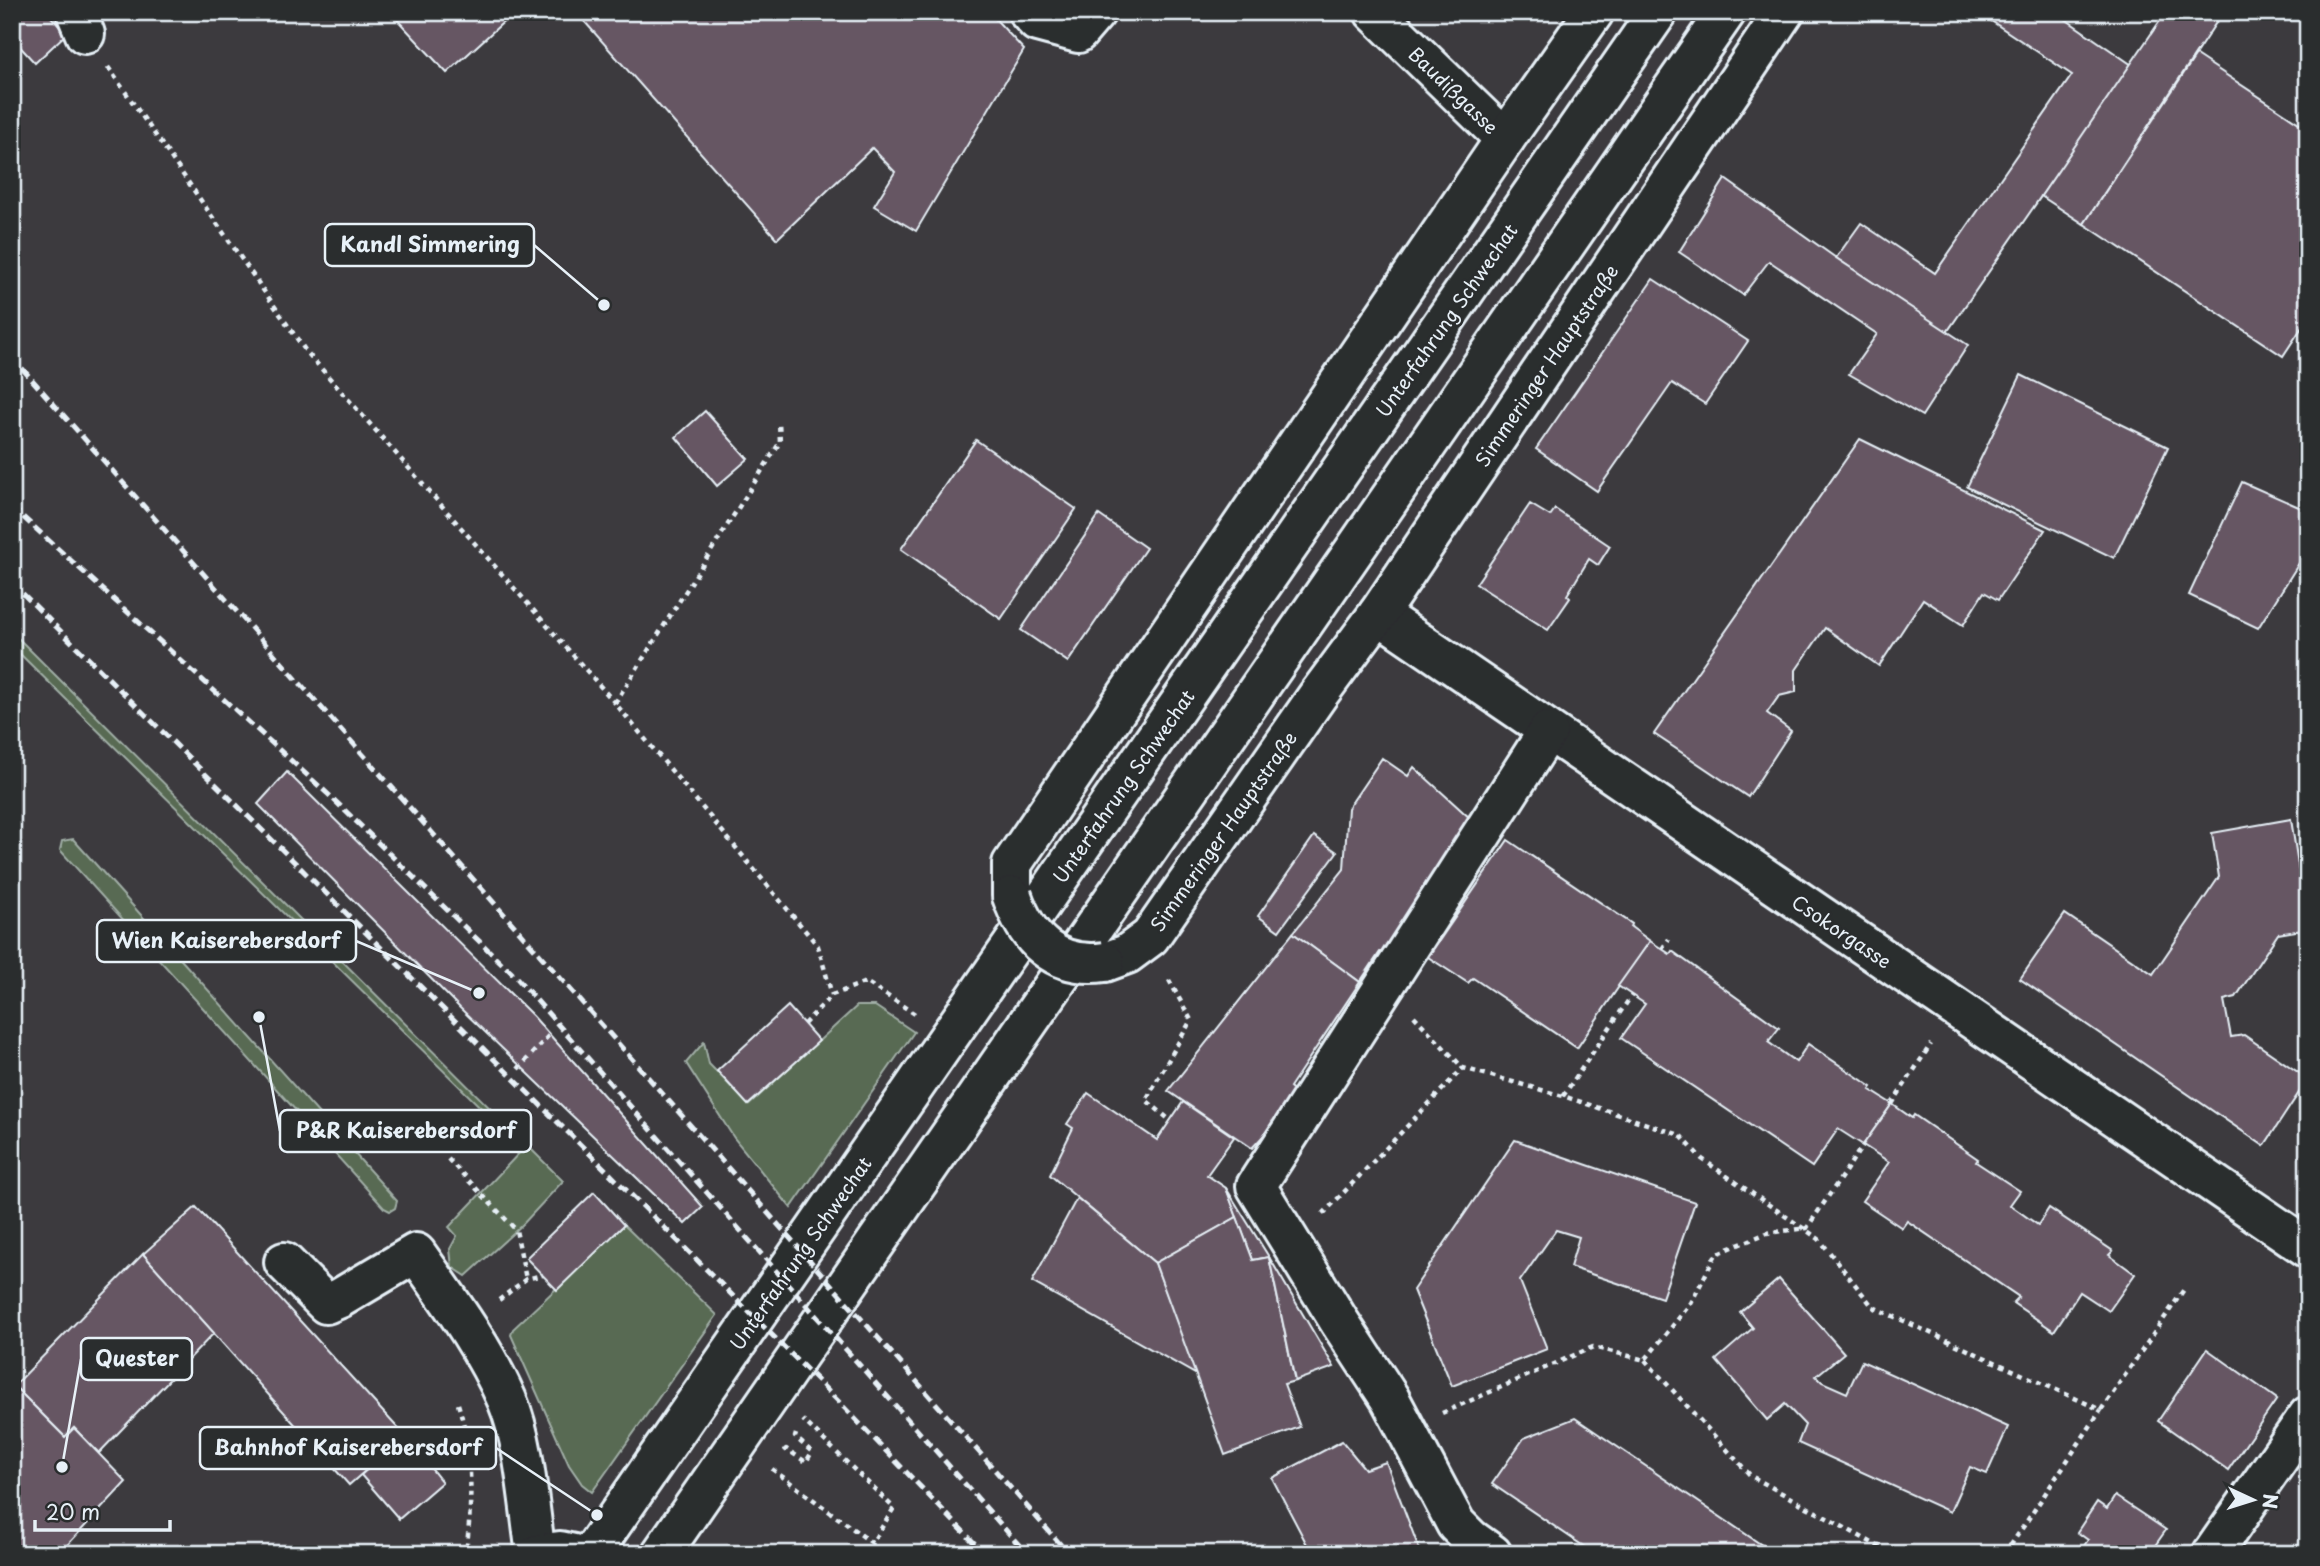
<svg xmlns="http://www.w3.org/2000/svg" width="2320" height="1566" font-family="'Playpen Sans',sans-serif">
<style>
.green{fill:#596a53;stroke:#a0aea6;stroke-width:2}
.building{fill:#665764;stroke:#e8f1f8;stroke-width:2}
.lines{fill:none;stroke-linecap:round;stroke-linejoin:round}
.minor-casing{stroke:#e8f1f8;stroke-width:44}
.major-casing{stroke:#e8f1f8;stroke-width:44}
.path{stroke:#e8f1f8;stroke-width:4.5;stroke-dasharray:5 5;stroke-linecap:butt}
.minor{stroke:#2a2d2e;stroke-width:38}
.major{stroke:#2a2d2e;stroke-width:38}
.rail{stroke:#e8f1f8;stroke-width:5;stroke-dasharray:10 5;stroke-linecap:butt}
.minor-bridge-casing{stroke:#e8f1f8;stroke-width:44;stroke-linecap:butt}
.minor-bridge{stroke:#2a2d2e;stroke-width:38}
.labels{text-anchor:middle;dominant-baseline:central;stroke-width:5;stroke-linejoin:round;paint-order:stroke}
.street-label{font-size:19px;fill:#e8f1f8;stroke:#2a2d2e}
.leader{fill:none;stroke:#e8f1f8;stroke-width:2.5}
.callout-dot{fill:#e8f1f8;stroke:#2a2d2e;stroke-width:2.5}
.callout{fill:#2a2d2e;stroke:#e8f1f8;stroke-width:2.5}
.callout-label{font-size:21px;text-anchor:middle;font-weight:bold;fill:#e8f1f8}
</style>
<rect width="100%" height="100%" fill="#3c3a3e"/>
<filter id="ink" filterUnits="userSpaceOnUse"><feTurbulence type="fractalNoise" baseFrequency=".0143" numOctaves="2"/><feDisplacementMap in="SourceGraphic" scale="14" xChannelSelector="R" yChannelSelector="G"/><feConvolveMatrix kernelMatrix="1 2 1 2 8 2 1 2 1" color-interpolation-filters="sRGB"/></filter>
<g filter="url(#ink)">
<g class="green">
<path d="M 12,632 L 563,1181 L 523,1224 L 466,1276 L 452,1267 L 450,1249 L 457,1236 L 449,1227 L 523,1149 L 12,646 Z"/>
<path d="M 73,839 L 397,1201 L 395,1208 L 390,1211 L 384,1208 L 60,850 L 62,841 Z"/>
<path d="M 857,1006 L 875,1006 L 914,1032 L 791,1208 L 734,1138 L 686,1063 L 704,1042 L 709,1064 L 749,1105 Z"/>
<path d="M 624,1225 L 717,1315 L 592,1492 L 582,1484 L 569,1465 L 511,1335 L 513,1329 Z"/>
</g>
<g class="building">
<path d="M 12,12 L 47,12 L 66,34 L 35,63 L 12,38 Z"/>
<path d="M 390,12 L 507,12 L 510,16 L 447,73 Z"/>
<path d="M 576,12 L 989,12 L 1024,50 L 916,231 L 874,206 L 895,172 L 872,148 L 777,239 Z"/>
<path d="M 1986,12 L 2055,12 L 2132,65 L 1947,332 L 1836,258 L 1861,223 L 1935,273 L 2072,75 L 1987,18 L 1990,15 Z"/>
<path d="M 2166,12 L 2223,12 L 2084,224 L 2041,196 Z"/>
<path d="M 2196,55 L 2308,129 L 2308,318 L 2283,356 L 2084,224 Z"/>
<path d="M 1725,179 L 1836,258 L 1968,345 L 1922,416 L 1849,374 L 1877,334 L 1769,261 L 1743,295 L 1679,252 Z"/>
<path d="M 1653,279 L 1748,341 L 1705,404 L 1672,383 L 1597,491 L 1536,449 Z"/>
<path d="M 2021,375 L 2168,447 L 2114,558 L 1967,487 Z"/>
<path d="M 705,411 L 748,459 L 717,486 L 676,437 Z"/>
<path d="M 1860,439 L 2045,530 L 1998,600 L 1984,592 L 1963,625 L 1923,599 L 1879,666 L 1825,628 L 1796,670 L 1796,692 L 1779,696 L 1767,713 L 1791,731 L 1748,797 L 1654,734 Z"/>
<path d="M 976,440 L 1076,509 L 1001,619 L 901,549 Z"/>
<path d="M 2242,482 L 2308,511 L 2308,549 L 2258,628 L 2189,595 Z"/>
<path d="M 1530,504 L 1550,516 L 1555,509 L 1610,546 L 1598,565 L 1589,559 L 1567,595 L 1570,598 L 1548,630 L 1476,584 Z"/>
<path d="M 1099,515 L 1146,548 L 1068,662 L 1021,630 Z"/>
<path d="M 1382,758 L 1408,776 L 1414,767 L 1472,820 L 1383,952 L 1380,952 L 1360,982 L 1293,933 L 1344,869 L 1348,808 Z"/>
<path d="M 287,772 L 533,1016 L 703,1207 L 685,1224 L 460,1008 L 258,804 Z"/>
<path d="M 2291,819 L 2308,929 L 2278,934 L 2236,997 L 2224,1000 L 2231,1037 L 2244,1035 L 2308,1079 L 2264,1146 L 2020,979 L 2065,914 L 2153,974 L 2219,877 L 2212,833 Z"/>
<path d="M 1314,836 L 1337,852 L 1279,931 L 1258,916 Z"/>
<path d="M 1508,840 L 1632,924 L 1631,927 L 1650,941 L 1577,1048 L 1473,978 L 1468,983 L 1428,957 Z"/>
<path d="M 1293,933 L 1360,982 L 1290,1087 L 1300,1096 L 1252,1148 L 1168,1091 Z"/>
<path d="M 1650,941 L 1670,954 L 1672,951 L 1779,1028 L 1768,1042 L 1796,1062 L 1808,1044 L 1872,1087 L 1870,1090 L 1892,1104 L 1863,1145 L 1838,1129 L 1812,1167 L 1621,1038 L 1645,1004 L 1618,986 Z"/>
<path d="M 788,1006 L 819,1041 L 748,1105 L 717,1071 Z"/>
<path d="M 1088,1093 L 1157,1140 L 1183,1102 L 1234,1137 L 1207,1175 L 1226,1188 L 1237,1217 L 1155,1263 L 1050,1175 L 1073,1128 L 1067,1124 Z"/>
<path d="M 1892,1104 L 1912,1118 L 1914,1115 L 1978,1159 L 1976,1162 L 2020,1191 L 2010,1205 L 2038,1225 L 2049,1208 L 2113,1251 L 2109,1255 L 2135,1274 L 2109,1311 L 2080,1292 L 2054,1331 L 2013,1303 L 2019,1297 L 1907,1221 L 1902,1228 L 1862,1201 L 1889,1162 L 1863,1145 Z"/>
<path d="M 1515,1140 L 1695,1202 L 1662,1298 L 1570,1267 L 1579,1237 L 1556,1230 L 1520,1281 L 1547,1349 L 1452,1386 L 1413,1290 Z"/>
<path d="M 1226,1188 L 1269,1257 L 1253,1260 Z"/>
<path d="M 594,1192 L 624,1225 L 557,1290 L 526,1258 Z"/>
<path d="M 1077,1198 L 1155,1263 L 1197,1375 L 1032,1282 Z"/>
<path d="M 196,1207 L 405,1436 L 349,1485 L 143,1254 Z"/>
<path d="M 1237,1217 L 1253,1260 L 1269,1257 L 1295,1381 L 1284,1384 L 1300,1427 L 1225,1455 L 1155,1263 Z"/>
<path d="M 143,1254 L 214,1333 L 99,1453 L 74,1428 L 65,1437 L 14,1386 Z"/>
<path d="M 1269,1257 L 1334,1367 L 1295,1381 Z"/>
<path d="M 1779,1279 L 1844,1353 L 1816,1376 L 1822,1382 L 1847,1393 L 1862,1361 L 2008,1427 L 1987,1474 L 1970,1467 L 1950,1512 L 1798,1443 L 1805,1425 L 1785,1404 L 1767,1420 L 1716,1360 L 1753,1328 L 1740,1312 Z"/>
<path d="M 2207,1349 L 2277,1399 L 2228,1470 L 2158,1421 Z"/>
<path d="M 14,1386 L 65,1437 L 74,1428 L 126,1482 L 59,1554 L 12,1554 L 12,1388 Z"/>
<path d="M 1575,1418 L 1775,1554 L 1595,1554 L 1492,1484 L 1524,1438 Z"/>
<path d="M 405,1436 L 442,1482 L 399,1519 L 361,1475 Z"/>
<path d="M 1342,1441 L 1365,1469 L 1386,1462 L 1421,1554 L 1312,1554 L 1272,1478 Z"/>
<path d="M 2115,1496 L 2166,1530 L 2149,1554 L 2086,1554 L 2081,1550 L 2088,1540 L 2077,1532 L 2097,1502 L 2107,1509 Z"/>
</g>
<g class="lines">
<defs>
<g id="minor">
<path d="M 76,12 L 85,34"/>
<path d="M 1028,12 L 1037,22 L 1078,33 L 1096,12"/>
<path d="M 1374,12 L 1505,139"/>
<path d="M 1378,614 L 2308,1248"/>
<path d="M 1012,896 L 1012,864 L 1505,139 L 1594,12"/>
<path d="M 1105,962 L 1127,954 L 1150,937 L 1318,695 L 1378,614 L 1784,12"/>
<path d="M 284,1262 L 326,1304 L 340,1298 L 416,1253 C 449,1300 484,1347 507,1400 C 525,1442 529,1508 536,1554"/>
<path d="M 538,1554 L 560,1551 L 574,1554"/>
<path d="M 1492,1554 L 1471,1539 L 1456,1524 L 1390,1399 L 1339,1321 L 1256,1186 L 1548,731"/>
<path d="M 2212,1554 L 2308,1416"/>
</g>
<g id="major">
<path d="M 591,1554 L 1658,12"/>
<path d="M 661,1554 L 1726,12"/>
</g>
</defs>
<use href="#minor" class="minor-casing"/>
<use href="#major" class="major-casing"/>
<g class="path">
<path d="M 108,67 L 305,350 L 615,703 L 818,946 L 832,995"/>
<path d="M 615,703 L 780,442 L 779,422"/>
<path d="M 1662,949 L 1669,939"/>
<path d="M 1169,980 L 1191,1020 L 1146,1100 L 1171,1121"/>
<path d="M 1414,1016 L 1463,1068 L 1563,1096 L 1680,1135 L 1702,1159 L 1819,1239 L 1873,1307 L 2101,1410 L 2185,1288"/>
<path d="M 804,1024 L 832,995 L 866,982 L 915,1014"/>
<path d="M 518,1069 L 551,1033"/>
<path d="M 1563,1096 L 1632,995"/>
<path d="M 1892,1104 L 1931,1044"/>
<path d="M 448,1159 L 516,1230 L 526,1279"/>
<path d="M 1323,1214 L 1463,1068"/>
<path d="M 499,1300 L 526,1279 L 543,1275"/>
<path d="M 1645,1360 L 1751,1476 L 1892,1554"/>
<path d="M 458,1404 C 474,1454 472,1502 466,1554"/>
<path d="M 1442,1413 L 1593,1347 L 1645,1360 L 1691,1303 L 1716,1254 L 1767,1233 L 1807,1228 L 1863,1145"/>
<path d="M 784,1451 L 786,1449 L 806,1462 L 812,1452 L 795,1437 L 796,1434"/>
<path d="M 772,1469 L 872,1543 L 894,1508 L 803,1420"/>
<path d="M 2005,1554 L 2101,1410"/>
</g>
<use href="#minor" class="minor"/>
<use href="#major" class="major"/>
<g class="rail">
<path d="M 12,357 L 1069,1554"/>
<path d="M 12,507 L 329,795 L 515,976 L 1027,1554"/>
<path d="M 12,583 L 682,1245 L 837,1400 L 985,1554"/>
</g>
<defs>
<path id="minor-bridge" d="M 1012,896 C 1027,940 1056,969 1105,962"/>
</defs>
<use href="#minor-bridge" class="minor-bridge-casing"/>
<use href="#minor-bridge" class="minor-bridge"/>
</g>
</g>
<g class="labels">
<g class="street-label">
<text transform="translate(1454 90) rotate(44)">Baudißgasse</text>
<text transform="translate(1446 320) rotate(-55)">Unterfahrung Schwechat</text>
<text transform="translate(1546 365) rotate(-56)">Simmeringer Hauptstraße</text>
<text transform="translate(1123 786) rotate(-55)">Unterfahrung Schwechat</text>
<text transform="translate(1223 831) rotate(-55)">Simmeringer Hauptstraße</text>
<text transform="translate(1842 931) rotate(34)">Csokorgasse</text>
<text transform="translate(800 1253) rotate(-55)">Unterfahrung Schwechat</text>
</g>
</g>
<path class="leader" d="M604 305L534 245M479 993L356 941M259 1017L280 1131M62 1467L81 1359M597 1515L496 1448"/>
<g class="callout-dot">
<circle cx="604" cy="305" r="7"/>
<circle cx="479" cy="993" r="7"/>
<circle cx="259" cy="1017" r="7"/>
<circle cx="62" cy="1467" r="7"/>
<circle cx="597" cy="1515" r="7"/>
</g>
<g class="callout">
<rect x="325" y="224" width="209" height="42" rx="7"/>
<rect x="97" y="920" width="259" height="42" rx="7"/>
<rect x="280" y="1110" width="251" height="42" rx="7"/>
<rect x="81" y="1338" width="111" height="42" rx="7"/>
<rect x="200" y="1427" width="296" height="42" rx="7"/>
</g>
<g class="callout-label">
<text x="430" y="252">Kandl Simmering</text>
<text x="226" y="948">Wien Kaiserebersdorf</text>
<text x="406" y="1138">P&amp;R Kaiserebersdorf</text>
<text x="137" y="1366">Quester</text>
<text x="348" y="1455">Bahnhof Kaiserebersdorf</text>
</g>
<rect width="2320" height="1566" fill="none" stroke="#2a2d2e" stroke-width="42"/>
<rect x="21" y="21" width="2278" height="1524" fill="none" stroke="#e8f1f8" stroke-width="2.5" filter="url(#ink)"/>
<g transform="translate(2253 1500) rotate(94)" stroke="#2a2d2e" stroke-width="5" paint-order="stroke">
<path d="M0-5L12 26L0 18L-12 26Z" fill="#e8f1f8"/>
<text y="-10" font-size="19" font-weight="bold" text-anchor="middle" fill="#e8f1f8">N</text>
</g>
<path d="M35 1520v10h135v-10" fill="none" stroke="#e8f1f8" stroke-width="3.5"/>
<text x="46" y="1520" font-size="21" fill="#e8f1f8" stroke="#2a2d2e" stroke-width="5" paint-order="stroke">20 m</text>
</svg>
